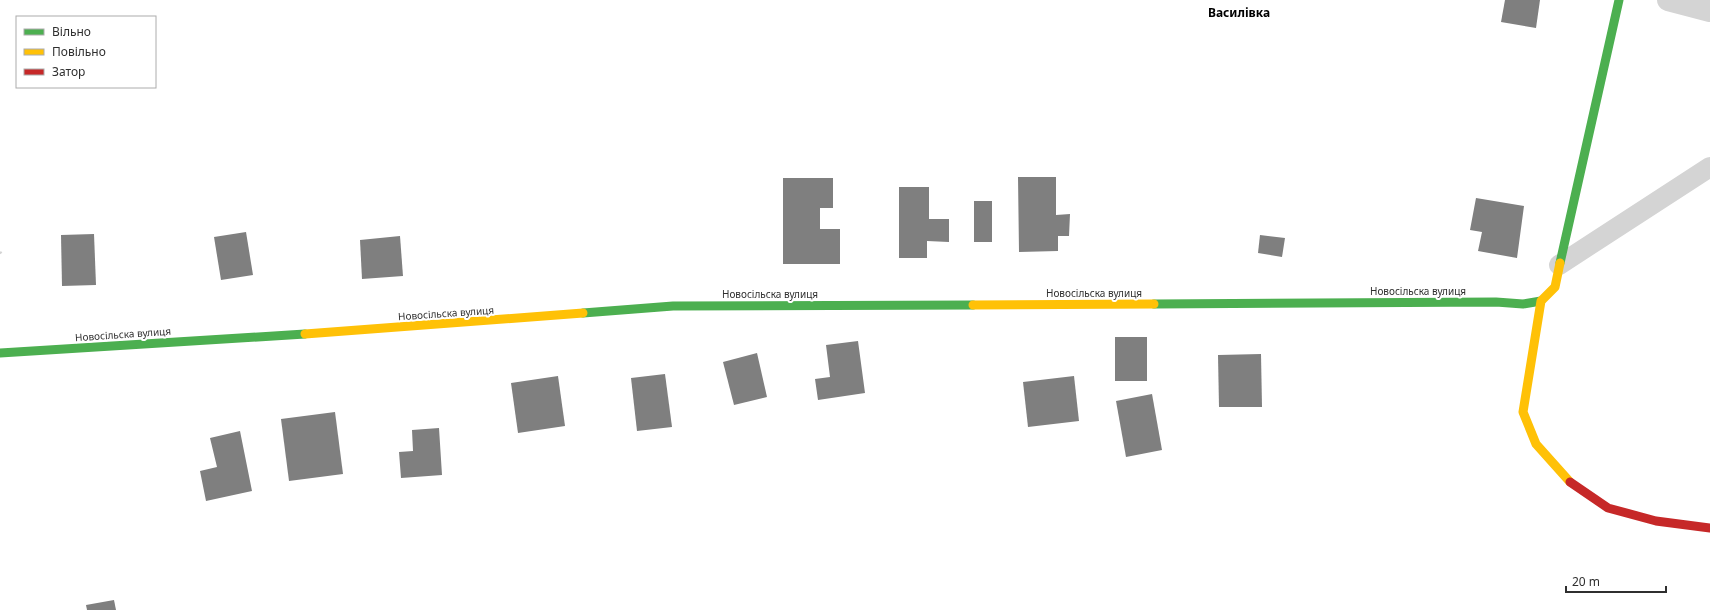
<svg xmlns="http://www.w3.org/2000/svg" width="1710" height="610" font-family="'Noto Sans',sans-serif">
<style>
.building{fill:#7f7f7f}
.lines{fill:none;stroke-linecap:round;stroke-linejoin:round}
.path{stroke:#d4d4d4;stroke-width:2.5;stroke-dasharray:2 2;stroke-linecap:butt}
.lane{stroke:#d4d4d4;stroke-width:20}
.street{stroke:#d4d4d4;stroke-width:22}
.fast{stroke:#4caf50;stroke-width:9}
.slow{stroke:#ffc107;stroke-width:9}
.jam{stroke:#c62828;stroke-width:9}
.labels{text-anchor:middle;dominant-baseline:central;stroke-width:4;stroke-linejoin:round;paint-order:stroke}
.street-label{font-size:10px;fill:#2f2f2f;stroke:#fff}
.quarter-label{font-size:12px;font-weight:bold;fill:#000;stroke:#fff}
</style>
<rect width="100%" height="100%" fill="#fff"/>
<g class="building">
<path d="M 1505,0 L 1540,0 L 1536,28 L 1501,22 Z"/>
<path d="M 1018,177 L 1056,177 L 1056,215 L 1070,214 L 1069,236 L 1058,236 L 1058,251 L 1019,252 Z"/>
<path d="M 783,178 L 833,178 L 833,208 L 820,208 L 820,229 L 840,229 L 840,264 L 783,264 Z"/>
<path d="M 899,187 L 929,187 L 929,219 L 949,219 L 949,242 L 927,241 L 927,258 L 899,258 Z"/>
<path d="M 1476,198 L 1524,206 L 1517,258 L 1478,251 L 1482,232 L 1470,230 Z"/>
<rect x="974" y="201" width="18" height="41"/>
<path d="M 246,232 L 253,275 L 221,280 L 214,237 Z"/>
<path d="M 94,234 L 96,285 L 62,286 L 61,235 Z"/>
<path d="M 1260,235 L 1285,238 L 1282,257 L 1258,253 Z"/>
<path d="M 400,236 L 403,276 L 362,279 L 360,240 Z"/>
<rect x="1115" y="337" width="32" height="44"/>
<path d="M 858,341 L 865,393 L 818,400 L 815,379 L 830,377 L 826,345 Z"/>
<path d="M 757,353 L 767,397 L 734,405 L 723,362 Z"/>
<path d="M 1261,354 L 1262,407 L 1219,407 L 1218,355 Z"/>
<path d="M 665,374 L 672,427 L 637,431 L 631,378 Z"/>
<path d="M 558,376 L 565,426 L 518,433 L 511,383 Z"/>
<path d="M 1074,376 L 1079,421 L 1028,427 L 1023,382 Z"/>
<path d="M 1152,394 L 1162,450 L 1126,457 L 1116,401 Z"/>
<path d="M 335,412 L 343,474 L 289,481 L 281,419 Z"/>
<path d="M 439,428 L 442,475 L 401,478 L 399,452 L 413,451 L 412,430 Z"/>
<path d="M 240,431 L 252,491 L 206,501 L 200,471 L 217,467 L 210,438 Z"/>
<path d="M 114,600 L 116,610 L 87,610 L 86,605 Z"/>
</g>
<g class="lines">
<path class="path" d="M 0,252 L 2,254"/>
<path class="lane" d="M 1559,265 L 1710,167"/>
<path class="street" d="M 1668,0 L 1710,11"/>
<g class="fast">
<path d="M 1560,263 L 1619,0"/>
<path d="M 1154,304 L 1496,302 L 1523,304 L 1541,301"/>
<path d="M 583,313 L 673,306 L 973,305"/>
<path d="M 0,353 L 305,334"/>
</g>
<g class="slow">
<path d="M 1560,263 L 1555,287 L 1541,301 L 1523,412 L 1536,444 L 1570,482"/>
<path d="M 973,305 L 1154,304"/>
<path d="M 305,334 L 583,313"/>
</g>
<path class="jam" d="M 1570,482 L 1608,508 L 1656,521 L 1710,528"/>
</g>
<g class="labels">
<g class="street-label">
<text x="1418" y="291">Новосільска вулиця</text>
<text x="1094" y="293">Новосільска вулиця</text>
<text x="770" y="294">Новосільска вулиця</text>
<text transform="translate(446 313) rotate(-4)">Новосільска вулиця</text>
<text transform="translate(123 334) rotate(-4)">Новосільска вулиця</text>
</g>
<g class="quarter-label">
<text x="1239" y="12">Василівка</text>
</g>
</g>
<rect x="16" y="16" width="140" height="72" fill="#ffffff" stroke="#acacac"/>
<rect x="24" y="29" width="20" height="6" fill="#4caf50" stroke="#acacac"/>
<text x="52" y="36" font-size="12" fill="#2f2f2f">Вільно</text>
<rect x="24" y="49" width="20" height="6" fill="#ffc107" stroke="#acacac"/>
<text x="52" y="56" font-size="12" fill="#2f2f2f">Повільно</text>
<rect x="24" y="69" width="20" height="6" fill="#c62828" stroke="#acacac"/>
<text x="52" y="76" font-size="12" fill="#2f2f2f">Затор</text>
<path d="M1566 586v6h100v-6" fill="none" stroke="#2f2f2f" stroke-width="2"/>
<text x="1572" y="586" font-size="12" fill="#2f2f2f" stroke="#ffffff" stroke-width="3" paint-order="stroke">20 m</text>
</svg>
